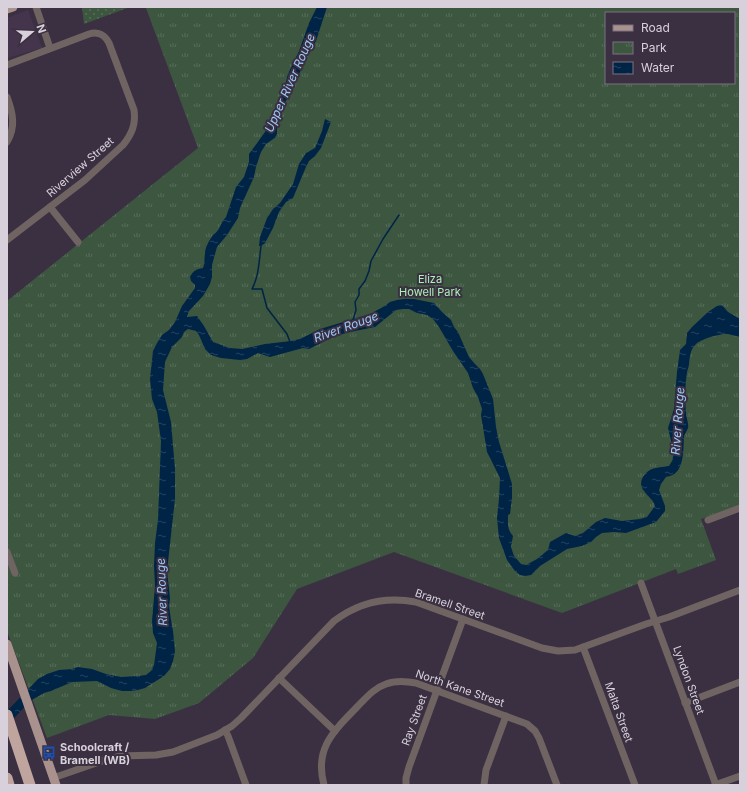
<svg xmlns="http://www.w3.org/2000/svg" width="747" height="792" font-family="Inter,sans-serif">
	<style>
		.built { fill: #44354c }
		.grass { fill: url(#grass-dots) }
		.park { fill: url(#park-tufts); fill-rule: evenodd }
		.water { fill: url(#water-ripples) }
		.lines { fill: none; stroke-linecap: round; stroke-linejoin: round }
		.stream { stroke: #002446; stroke-width: 1.5 }
		.minor { stroke: #706462; stroke-width: 7 }
		.major { stroke: #a9928d; stroke-width: 9 }
		.highway { stroke: #c0a49e; stroke-width: 11 }
		.labels { text-anchor: middle; stroke-width: 4; stroke-linejoin: round; paint-order: stroke }
		.street-label { font-size: 11px; fill: #d8d1dc; stroke: #3b3041 }
		.park-label { font-size: 11px; fill: #acf1b6; stroke: #3b3041 }
		.poi-label { font-size: 11px; font-weight: bold; fill: #d8d1dc; stroke: #3b3041; text-anchor: start }
		.water-label { font-size: 12px; font-style: italic; fill: #9cc8fa; stroke: #3b3041 }
	</style>
	<defs>
		<pattern id="grass-dots" width="8" height="8" patternUnits="userSpaceOnUse"><rect width="8" height="8" fill="#3c5640"/><path d="M2 2h.1M6 6h.1" fill="none" stroke="#576d5b" stroke-width="1.8" stroke-linecap="round"/></pattern>
		<pattern id="park-tufts" width="24" height="20" patternUnits="userSpaceOnUse"><rect width="24" height="20" fill="#3c5640"/><path d="M3 7l-1-3M5 7V3M7 7l1-3M15 17l-1-3M17 17v-4M19 17l1-3" fill="none" stroke="#576d5b"/></pattern>
		<pattern id="water-ripples" width="26" height="14" patternUnits="userSpaceOnUse"><rect width="26" height="14" fill="#002446"/><path d="M2 4q2-2 4 0t4 0M15 11q2-2 4 0t4 0" fill="none" stroke="#244360"/></pattern>
	</defs>
	<rect width="100%" height="100%" fill="#3b3041"/>
	<!-- built -->
	<polygon class="built" points="28,10 42,48 7,58 7,18"/>
	<!-- grass -->
	<polygon class="grass" points="82,7 130,7 84,24"/>
	<!-- park -->
	<path class="park" d="M147,7H740V505L701,519L716,560L678,574L676,569L562,613L394,552L297,589L253,658L199,703L155,719L109,715L47,738L7,631V301L198,148L146,8ZM606,13H734V83H606Z"/>
	<!-- water -->
	<g class="water">
		<path d="M317,7H327L316,41L304,61L302,68L284,105L277,128V133L276,137L266,144L261,152L256,167L254,177L240,208L238,218L227,235L217,247L212,265V277L210,284L203,296L189,311L187,317L197,316L204,326L213,342L230,348L242,349L265,344L291,341L300,339L320,329L370,314L383,307L390,302L397,300L404,299H414L434,303L442,312L451,320L454,327L458,332L465,348L469,357L475,364L480,369L483,374L493,399L496,427L499,442L512,484V498L510,514L508,515C508,523 507,530 513,536L511,547L514,556L521,564L526,565L537,559L548,550L550,542L566,533L575,536L583,533L596,522L605,518L622,521L640,519L647,517L655,506C653,499 648,497 644,491C638,484 642,475 650,470C656,467 663,467 669,466L672,461L674,453L668,428L674,409L677,372L680,350L686,344L687,333L692,327L708,312L717,306L722,305L728,312L740,319V337C736,336 732,335 728,334C721,333 701,339 696,344C690,350 690,356 689,364C689,367 687,370 687,373C685,384 685,401 686,413C686,417 689,424 688,428C687,431 685,433 684,436C683,451 685,475 666,477L661,484L659,490L665,506V511L656,522L626,533L614,532L602,533L596,537L591,542L582,546L567,549L540,566L531,575L525,576L520,575L515,571L507,560L499,538L497,518L499,499L500,478L487,452L481,415L482,409L478,397L473,388L468,373L453,351L439,327L433,319L427,315L417,313L409,309H403L396,310L375,327L350,332L335,336L309,349L303,348L270,357L258,353L247,359L240,360L221,358L211,355L205,349L199,335L196,331L188,329L184,332L182,337L172,347L165,362L163,390L171,422L175,469V499L167,571L170,598L169,606L171,620L173,631L175,651L173,661L170,669L164,676L145,688L138,690L131,691H122L111,688L97,681L72,682L51,691L44,693L30,701L7,726V711L38,679L47,674L59,670L72,669L78,667L92,669L106,674L121,677L138,676L146,675L151,671L154,665L157,643L153,633L152,621L155,586L154,566L155,543L158,520L161,441L157,412L152,399L150,379L153,351L157,343L162,335L169,330L175,322L182,306L195,288V285L191,281L190,277C193,271 196,269 203,268C205,263 204,260 205,254C205,247 209,241 213,235C220,231 220,223 226,217L236,187L244,177L249,162V154L265,132L270,123L274,111L284,89L288,74L299,51L309,23Z"/>
		<polygon points="325,119 331,122 321,148 315,156 309,161 306,167 293,198 286,202 279,212 273,228 265,243 261,246 259,246 260,237 267,218 273,209 280,203 293,184 299,164 306,153 315,148 322,131"/>
	</g>
	<g class="lines">
		<!-- stream -->
		<g class="stream">
			<path d="M261,246C259,261 259,276 252,289H262L267,308L287,334L290,342"/>
			<polyline points="353,320 356,310 355,302 359,295 359,289 365,281 369,271 371,261 383,239 399,215"/>
		</g>
		<!-- minor -->
		<g class="minor">
			<polyline points="36,7 50,48"/>
			<path d="M7,65L89,34C98,31 105,35 109,43L134,110C136,124 132,134 123,145L85,180L7,240"/>
			<path d="M7,97C13,113 16,127 7,142"/>
			<polyline points="50,207 78,242"/>
			<polyline points="708,520 740,508"/>
			<polyline points="7,552 15,573"/>
			<polyline points="641,583 716,785"/>
			<polyline points="583,647 635,785"/>
			<polyline points="279,678 335,731"/>
			<polyline points="685,703 740,682"/>
			<polyline points="225,730 228,736 246,785"/>
			<path d="M53,778L102,761L121,756L156,755L173,752L217,735L232,726L241,718L334,621C359,602 385,596 416,602L542,648L558,651L575,650L646,624L669,617L740,590"/>
			<path d="M324,785C314,748 334,731 357,707C366,698 374,688 386,684C396,680 406,681 416,683L527,724L535,731L539,738L557,785"/>
			<polyline points="406,785 406,778 409,767 463,619"/>
			<polyline points="484,785 486,770 506,716"/>
			<polyline points="715,785 740,776"/>
		</g>
		<!-- major -->
		<g class="major">
			<polyline points="7,9 13,7"/>
			<polyline points="7,644 56,785"/>
		</g>
		<!-- highway -->
		<g class="highway">
			<polyline points="7,715 30,785"/>
			<polyline points="7,778 9,785"/>
		</g>
	</g>
	<!-- icons -->
	<defs>
		<g id="bus-bare" transform="scale(1.08)"><path d="M-5-6H5V4H4V6H2V4H-2V6H-4V4H-5ZM-3.5-4V0h7V-4ZM-3.5 1.2v1.5H-2V1.2ZM2 1.2v1.5H3.5V1.2Z" fill="#1a4fb4" stroke="#3b3041" stroke-width="2.5" paint-order="stroke"/></g>
	</defs>
	<g fill-rule="evenodd">
		<use href="#bus-bare" x="49" y="753"/>
	</g>
	<g class="labels">
		<!-- street labels -->
		<g class="street-label">
			<text transform="translate(80 167) rotate(-41)" y="4">Riverview Street</text>
			<text transform="translate(450 604) rotate(19)" y="4">Bramell Street</text>
			<text transform="translate(689 680) rotate(70)" y="4">Lyndon Street</text>
			<text transform="translate(460 688) rotate(19)" y="4">North Kane Street</text>
			<text transform="translate(619 712) rotate(70)" y="4">Malta Street</text>
			<text transform="translate(414 720) rotate(-70)" y="4">Ray Street</text>
		</g>
		<!-- park labels -->
		<g class="park-label">
			<text x="430" y="283">Eliza<tspan x="430" dy="13">Howell Park</tspan></text>
		</g>
		<!-- poi labels -->
		<g class="poi-label">
			<text x="60" y="751">Schoolcraft /<tspan x="60" dy="13">Bramell (WB)</tspan></text>
		</g>
		<!-- water labels -->
		<g class="water-label">
			<text transform="translate(290 83) rotate(-66)" y="4">Upper River Rouge</text>
			<text transform="translate(346 327) rotate(-20)" y="4">River Rouge</text>
			<text transform="translate(678 421) rotate(-86)" y="4">River Rouge</text>
			<text transform="translate(162 592) rotate(-92)" y="4">River Rouge</text>
		</g>
	</g>
	<!-- border -->
	<rect width="747" height="792" fill="none" stroke="#d8d1dc" stroke-width="16"/>
	<!-- legend -->
	<rect x="605" y="12" width="130" height="72" fill="#3b3041" stroke="#7a707f"/>
	<rect x="613" y="25" width="20" height="6" fill="#a9928d" stroke="#7a707f"/>
	<text x="641" y="32" font-size="12" fill="#d8d1dc">Road</text>
	<rect x="613" y="42" width="20" height="12" fill="url(#park-tufts)" stroke="#7a707f"/>
	<text x="641" y="52" font-size="12" fill="#d8d1dc">Park</text>
	<rect x="613" y="62" width="20" height="12" fill="url(#water-ripples)" stroke="#7a707f"/>
	<text x="641" y="72" font-size="12" fill="#d8d1dc">Water</text>
	<!-- north arrow -->
	<g transform="translate(32 32) rotate(71)" stroke="#3b3041" stroke-width="3" paint-order="stroke">
	<path d="M0-3L7 15L0 10L-7 15Z" fill="#d8d1dc"/>
	<text y="-6" font-size="11" font-weight="bold" text-anchor="middle" fill="#d8d1dc">N</text>
	</g>
</svg>
